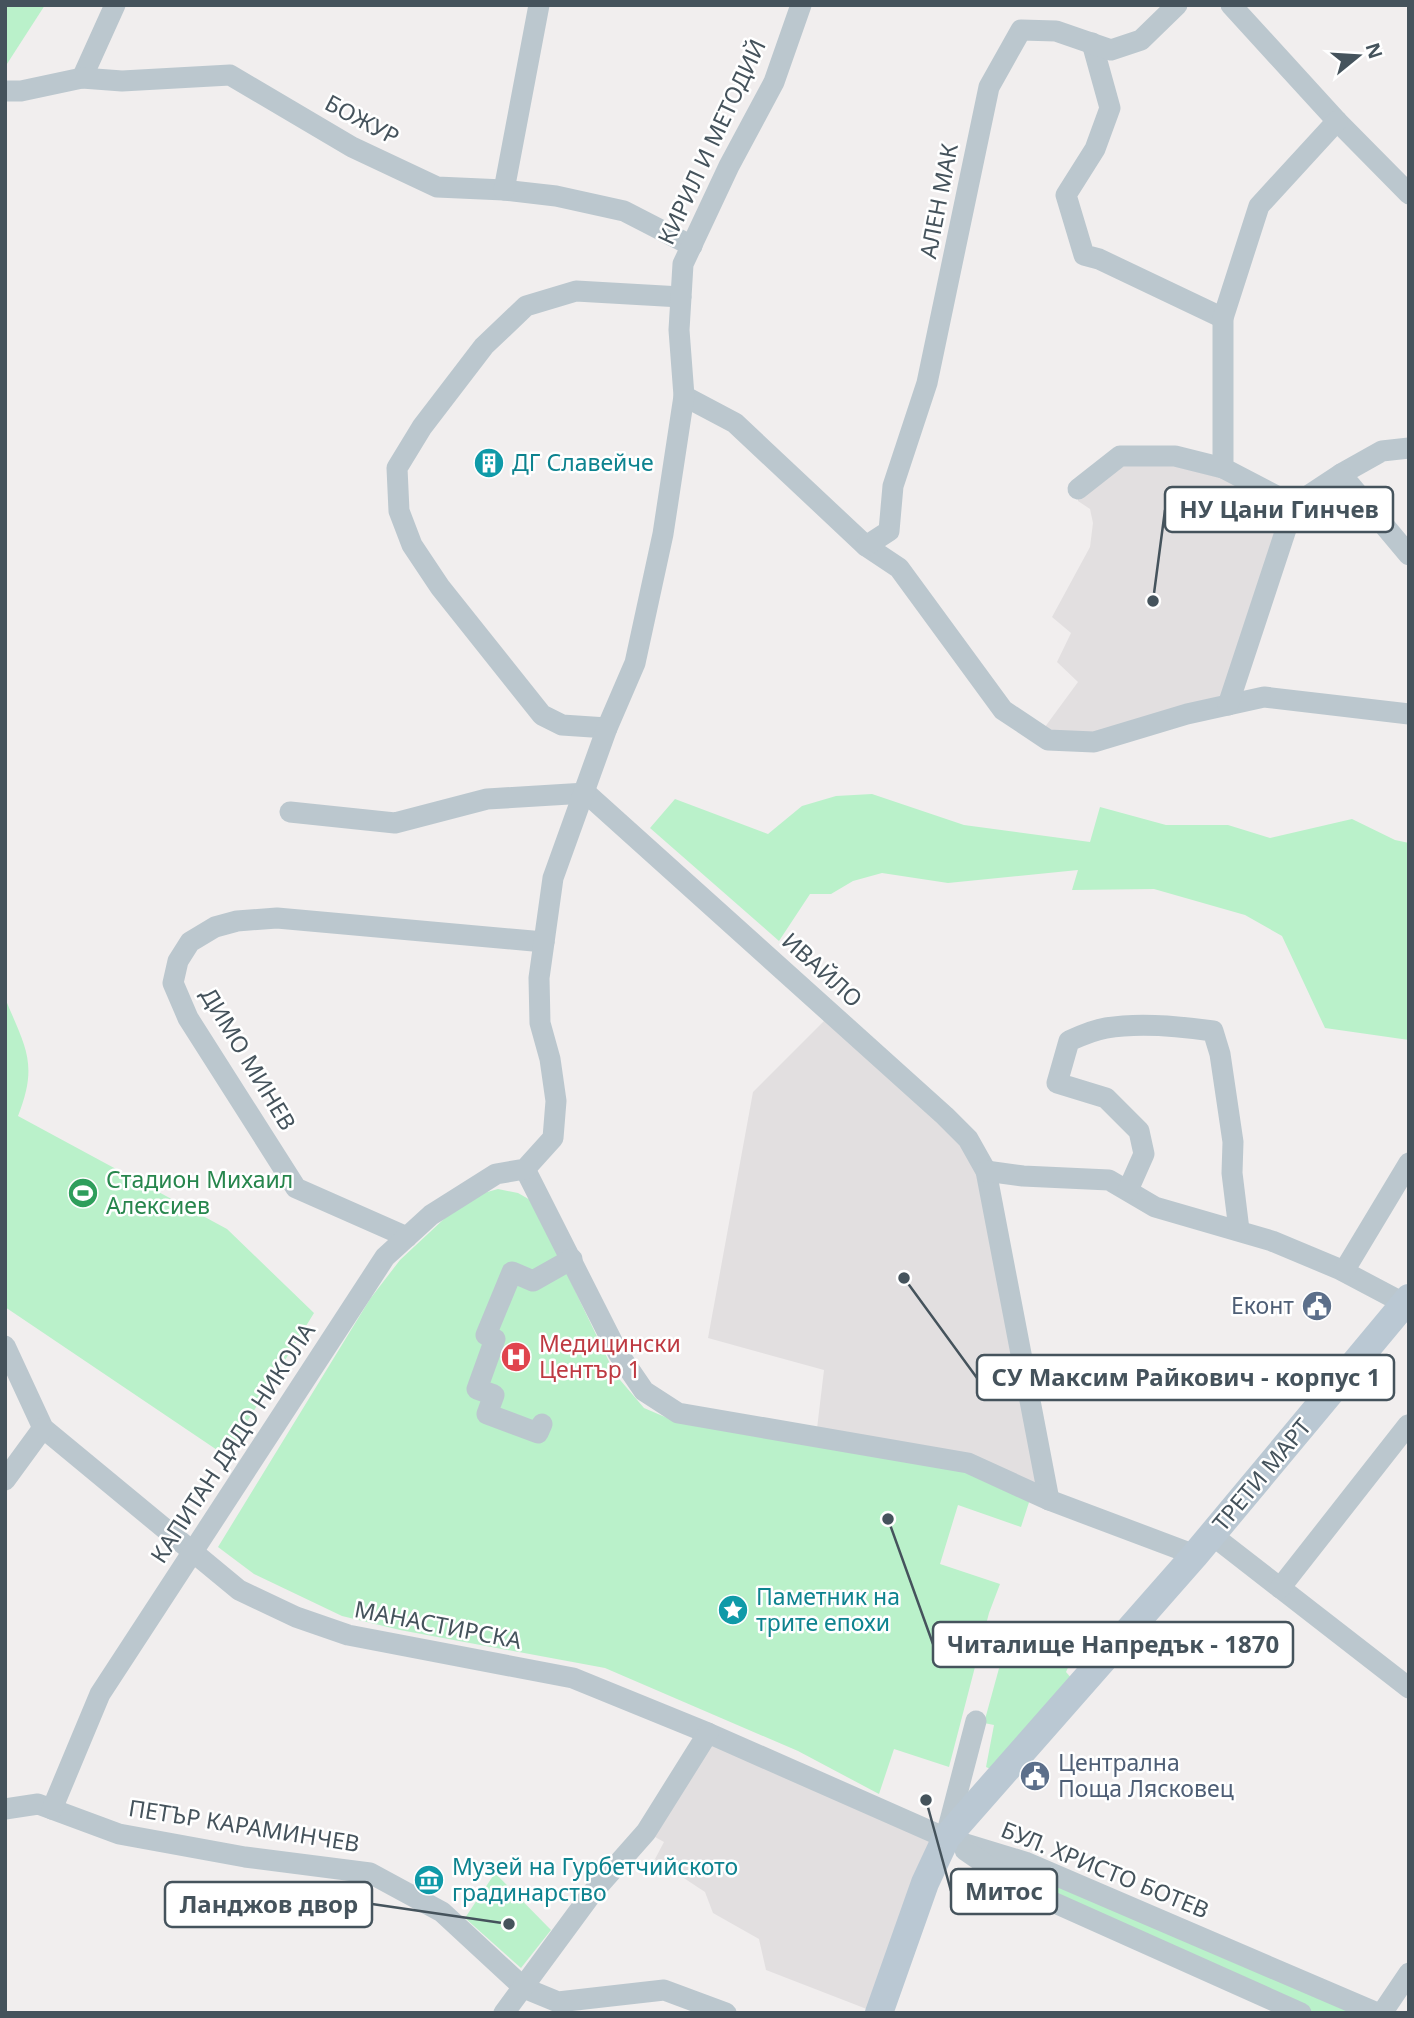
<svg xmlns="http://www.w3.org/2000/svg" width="1414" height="2018" font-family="'Noto Sans',sans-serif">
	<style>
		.education { fill: #e2dfe0 }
		.green { fill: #baf1ca }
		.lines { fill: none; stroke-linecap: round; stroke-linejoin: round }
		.street { stroke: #bbc7ce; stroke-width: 21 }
		.secondary { stroke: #bac8d3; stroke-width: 28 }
		.labels { text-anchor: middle; stroke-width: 5; stroke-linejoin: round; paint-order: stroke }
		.street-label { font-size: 23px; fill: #45535c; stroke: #fff }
		.culture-label { font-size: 23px; fill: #0d838f; stroke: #fff; text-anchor: start }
		.leisure-label { font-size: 23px; fill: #27864d; stroke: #fff; text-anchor: start }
		.service-label { font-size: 23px; fill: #4e5e75; stroke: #fff; text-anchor: end }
		.health-label { font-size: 23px; fill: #be3a42; stroke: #fff; text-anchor: start }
		.leader { fill: none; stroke: #45535c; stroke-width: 2.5 }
		.callout-dot { fill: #45535c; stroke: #fff; stroke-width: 2.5 }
		.callout { fill: #fff; stroke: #45535c; stroke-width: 2.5 }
		.callout-label { font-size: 24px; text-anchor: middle; font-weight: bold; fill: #45535c }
	</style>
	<rect width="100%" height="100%" fill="#f1eeee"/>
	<!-- education -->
	<g class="education">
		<polygon points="1120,456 1175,456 1294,505 1228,705 1094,742 1042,731 1078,682 1057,662 1071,633 1052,617 1090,547 1093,523 1090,509 1078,501 1078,489"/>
		<polygon points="832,1013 986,1171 1046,1499 816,1437 824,1370 708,1338 753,1092"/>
		<polygon points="708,1733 946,1838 877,2013 766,1970 759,1939 713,1913 705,1892 655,1859 664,1842 646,1832"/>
	</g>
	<!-- green -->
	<g class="green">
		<polygon points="5,5 45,5 5,67"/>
		<polygon points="872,794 964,825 1090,842 1100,807 1166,825 1228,825 1270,838 1352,819 1395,840 1409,843 1409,1040 1325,1028 1282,936 1245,915 1154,889 1072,890 1078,870 948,883 882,873 853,881 831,894 810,894 779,941 650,828 675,799 768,834 802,806 836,796"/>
		<path d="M5,998C25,1047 39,1063 18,1116L227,1229L314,1313L226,1456L5,1307Z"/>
		<polygon points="498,1189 518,1193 532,1201 615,1374 644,1408 672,1420 968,1463 1032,1493 1021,1527 958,1505 940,1564 1000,1584 989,1613 949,1767 894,1749 879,1794 798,1751 605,1668 400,1630 342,1616 254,1574 218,1547 370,1299 400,1260 445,1218 480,1194"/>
		<polygon points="1012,1621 1078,1646 1066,1672 1073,1680 997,1772 986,1767 994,1725 984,1723"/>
		<polygon points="946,1838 1377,2013 1301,2013 1017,1886"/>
		<polygon points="495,1873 551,1930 521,1968 465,1918"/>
	</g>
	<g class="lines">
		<!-- street -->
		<g class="street">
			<polyline points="1231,5 1337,121 1409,194"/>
			<polyline points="1092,43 1110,108 1095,149 1066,195 1084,255 1099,259 1223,318"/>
			<polyline points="82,78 115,5"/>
			<polyline points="5,91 21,91 82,78 122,81 230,75 352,147 437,187 504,190 556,196 624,211 692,246"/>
			<polyline points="504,190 539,5"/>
			<polyline points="684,396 735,423 866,546 899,568 1003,710 1048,740 1094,742 1187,714 1264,697 1409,714"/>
			<polyline points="1409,448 1382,451 1341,474 1409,555"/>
			<polyline points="1078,489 1120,456 1175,456 1223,468"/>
			<polyline points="1294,505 1341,474"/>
			<polyline points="866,546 889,531 893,486 927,383 989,87 1021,30 1056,31 1111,50 1141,40 1177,5"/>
			<polyline points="1228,705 1294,505 1223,468 1223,318 1259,206 1337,121"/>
			<polyline points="607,728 562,725 542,715 440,587 412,545 399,511 397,468 422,427 484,346 526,306 576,291 681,297"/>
			<polyline points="290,812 395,823 487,799 586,793 945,1116 968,1139 986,1171 1049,1500"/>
			<polyline points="525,1169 618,1353 644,1391 678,1413 968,1463 1049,1500 1195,1555"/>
			<polyline points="986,1171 1023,1176 1109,1180 1155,1207 1272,1241 1339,1269 1409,1306"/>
			<path d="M1128,1190L1144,1154L1139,1131L1106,1098L1057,1083L1069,1041C1080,1036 1093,1030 1106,1028C1140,1022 1179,1026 1213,1031L1220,1054L1233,1142L1232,1173L1239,1230"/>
			<polyline points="407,1237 296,1188 188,1018 173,983 178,961 190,942 215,927 237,921 277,918 544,942"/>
			<polyline points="1344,1271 1409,1163"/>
			<polyline points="5,1346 43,1428 239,1590 296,1617 348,1635 573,1678 708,1733 946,1838 1025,1862 1377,2013"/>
			<polyline points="542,1424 538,1433 487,1414 494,1395 477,1389 495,1339 486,1335 512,1272 533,1281 572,1259"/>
			<polyline points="5,1480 43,1428"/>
			<polyline points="1212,1535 1409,1688"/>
			<polyline points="1280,1588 1408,1425"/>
			<polyline points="5,1809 38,1804 119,1834 245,1857 370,1873 442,1912 524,1988 558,2002 664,1990 726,2013"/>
			<polyline points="52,1809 100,1694 385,1257 431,1215 496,1174 525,1169 553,1138 556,1101 550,1059 540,1023 539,978 553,878 607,728 635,663 663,534 684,396 679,330 683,264 729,166 774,82 801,5"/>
			<polyline points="946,1836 976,1721"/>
			<polyline points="965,1850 1017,1886 1301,2013"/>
			<polyline points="504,2013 593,1892 646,1832 708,1733"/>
			<polyline points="1382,2013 1409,1973"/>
		</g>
		<!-- secondary -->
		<polyline class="secondary" points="879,2013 925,1883 946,1838 1195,1555 1409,1298"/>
	</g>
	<!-- icons -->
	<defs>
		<g id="building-disc" transform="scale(1.575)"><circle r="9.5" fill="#0f9aa8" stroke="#fff"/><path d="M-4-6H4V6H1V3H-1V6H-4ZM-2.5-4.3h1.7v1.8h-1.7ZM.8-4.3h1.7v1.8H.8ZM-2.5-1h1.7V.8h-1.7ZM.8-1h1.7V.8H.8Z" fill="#fff"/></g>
		<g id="stadium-disc" transform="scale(1.575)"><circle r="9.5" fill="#2e9e5b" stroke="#fff"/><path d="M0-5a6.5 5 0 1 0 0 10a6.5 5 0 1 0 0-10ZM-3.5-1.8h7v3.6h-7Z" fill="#fff"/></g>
		<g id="civic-disc" transform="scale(1.575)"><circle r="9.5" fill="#5c6f8a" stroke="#fff"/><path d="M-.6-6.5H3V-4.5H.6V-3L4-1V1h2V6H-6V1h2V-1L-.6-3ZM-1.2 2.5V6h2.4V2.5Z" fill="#fff"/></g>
		<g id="hospital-disc" transform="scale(1.575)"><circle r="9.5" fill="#e0444e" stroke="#fff"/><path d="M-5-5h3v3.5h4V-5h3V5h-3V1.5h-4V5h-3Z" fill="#fff"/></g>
		<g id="sight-disc" transform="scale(1.575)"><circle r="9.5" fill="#0f9aa8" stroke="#fff"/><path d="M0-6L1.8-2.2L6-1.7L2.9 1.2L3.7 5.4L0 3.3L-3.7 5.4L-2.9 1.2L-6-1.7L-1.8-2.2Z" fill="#fff"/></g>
		<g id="museum-disc" transform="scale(1.575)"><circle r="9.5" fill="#0f9aa8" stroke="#fff"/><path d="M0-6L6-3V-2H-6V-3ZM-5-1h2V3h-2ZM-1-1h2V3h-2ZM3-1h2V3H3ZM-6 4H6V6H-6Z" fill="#fff"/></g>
	</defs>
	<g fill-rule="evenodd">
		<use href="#building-disc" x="489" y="463"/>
		<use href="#stadium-disc" x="83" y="1193"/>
		<use href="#civic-disc" x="1317" y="1306"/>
		<use href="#hospital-disc" x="516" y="1357"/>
		<use href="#sight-disc" x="733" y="1610"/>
		<use href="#civic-disc" x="1035" y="1776"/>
		<use href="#museum-disc" x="429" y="1880"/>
	</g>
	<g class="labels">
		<!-- street labels -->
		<g class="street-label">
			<text transform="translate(362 120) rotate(28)" y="8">БОЖУР</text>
			<text transform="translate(712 142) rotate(-65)" y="8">КИРИЛ И МЕТОДИЙ</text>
			<text transform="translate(939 201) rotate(-79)" y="8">АЛЕН МАК</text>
			<text transform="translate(822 970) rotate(42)" y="8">ИВАЙЛО</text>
			<text transform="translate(248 1059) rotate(59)" y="8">ДИМО МИНЕВ</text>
			<text transform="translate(233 1443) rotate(-57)" y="8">КАПИТАН ДЯДО НИКОЛА</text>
			<text transform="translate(1262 1475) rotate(-50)" y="8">ТРЕТИ МАРТ</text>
			<text transform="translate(438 1625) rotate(11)" y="8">МАНАСТИРСКА</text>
			<text transform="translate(244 1826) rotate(9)" y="8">ПЕТЪР КАРАМИНЧЕВ</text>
			<text transform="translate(1105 1870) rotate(22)" y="8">БУЛ. ХРИСТО БОТЕВ</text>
		</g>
		<!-- culture labels -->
		<g class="culture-label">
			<text x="512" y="471">ДГ Славейче</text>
			<text x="756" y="1605">Паметник на<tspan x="756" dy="26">трите епохи</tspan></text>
			<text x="452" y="1875">Музей на Гурбетчийското<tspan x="452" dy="26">градинарство</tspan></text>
		</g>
		<!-- leisure labels -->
		<g class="leisure-label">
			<text x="106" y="1188">Стадион Михаил<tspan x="106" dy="26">Алексиев</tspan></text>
		</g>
		<!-- service labels -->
		<g class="service-label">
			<text x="1294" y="1314">Еконт</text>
			<text x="1058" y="1771" text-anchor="start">Централна<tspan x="1058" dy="26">Поща Лясковец</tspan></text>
		</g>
		<!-- health labels -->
		<g class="health-label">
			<text x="539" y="1352">Медицински<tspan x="539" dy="26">Център 1</tspan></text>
		</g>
	</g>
	<!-- callouts -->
	<path class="leader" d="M1153 601L1165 510M904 1278L977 1378M888 1519L933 1644M926 1800L951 1891M509 1924L372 1904"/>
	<g class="callout-dot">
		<circle cx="1153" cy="601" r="7"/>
		<circle cx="904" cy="1278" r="7"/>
		<circle cx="888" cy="1519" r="7"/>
		<circle cx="926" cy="1800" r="7"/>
		<circle cx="509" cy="1924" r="7"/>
	</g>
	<g class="callout">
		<rect x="1165" y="487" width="228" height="45" rx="7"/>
		<rect x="977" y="1355" width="417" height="45" rx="7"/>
		<rect x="933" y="1622" width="360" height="45" rx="7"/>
		<rect x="951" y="1869" width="106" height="45" rx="7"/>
		<rect x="165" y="1882" width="207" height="45" rx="7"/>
	</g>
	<g class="callout-label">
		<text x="1279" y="518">НУ Цани Гинчев</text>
		<text x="1186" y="1386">СУ Максим Райкович - корпус 1</text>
		<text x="1113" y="1653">Читалище Напредък - 1870</text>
		<text x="1004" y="1900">Митос</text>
		<text x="269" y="1913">Ланджов двор</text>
	</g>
	<!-- border -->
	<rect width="1414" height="2018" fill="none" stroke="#45535c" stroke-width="14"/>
	<!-- north arrow -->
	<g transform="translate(1358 56) rotate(72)" stroke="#ffffff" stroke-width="5" paint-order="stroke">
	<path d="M0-5L12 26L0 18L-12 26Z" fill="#45535c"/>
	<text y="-10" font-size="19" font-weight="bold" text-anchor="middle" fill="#45535c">N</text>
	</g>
</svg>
